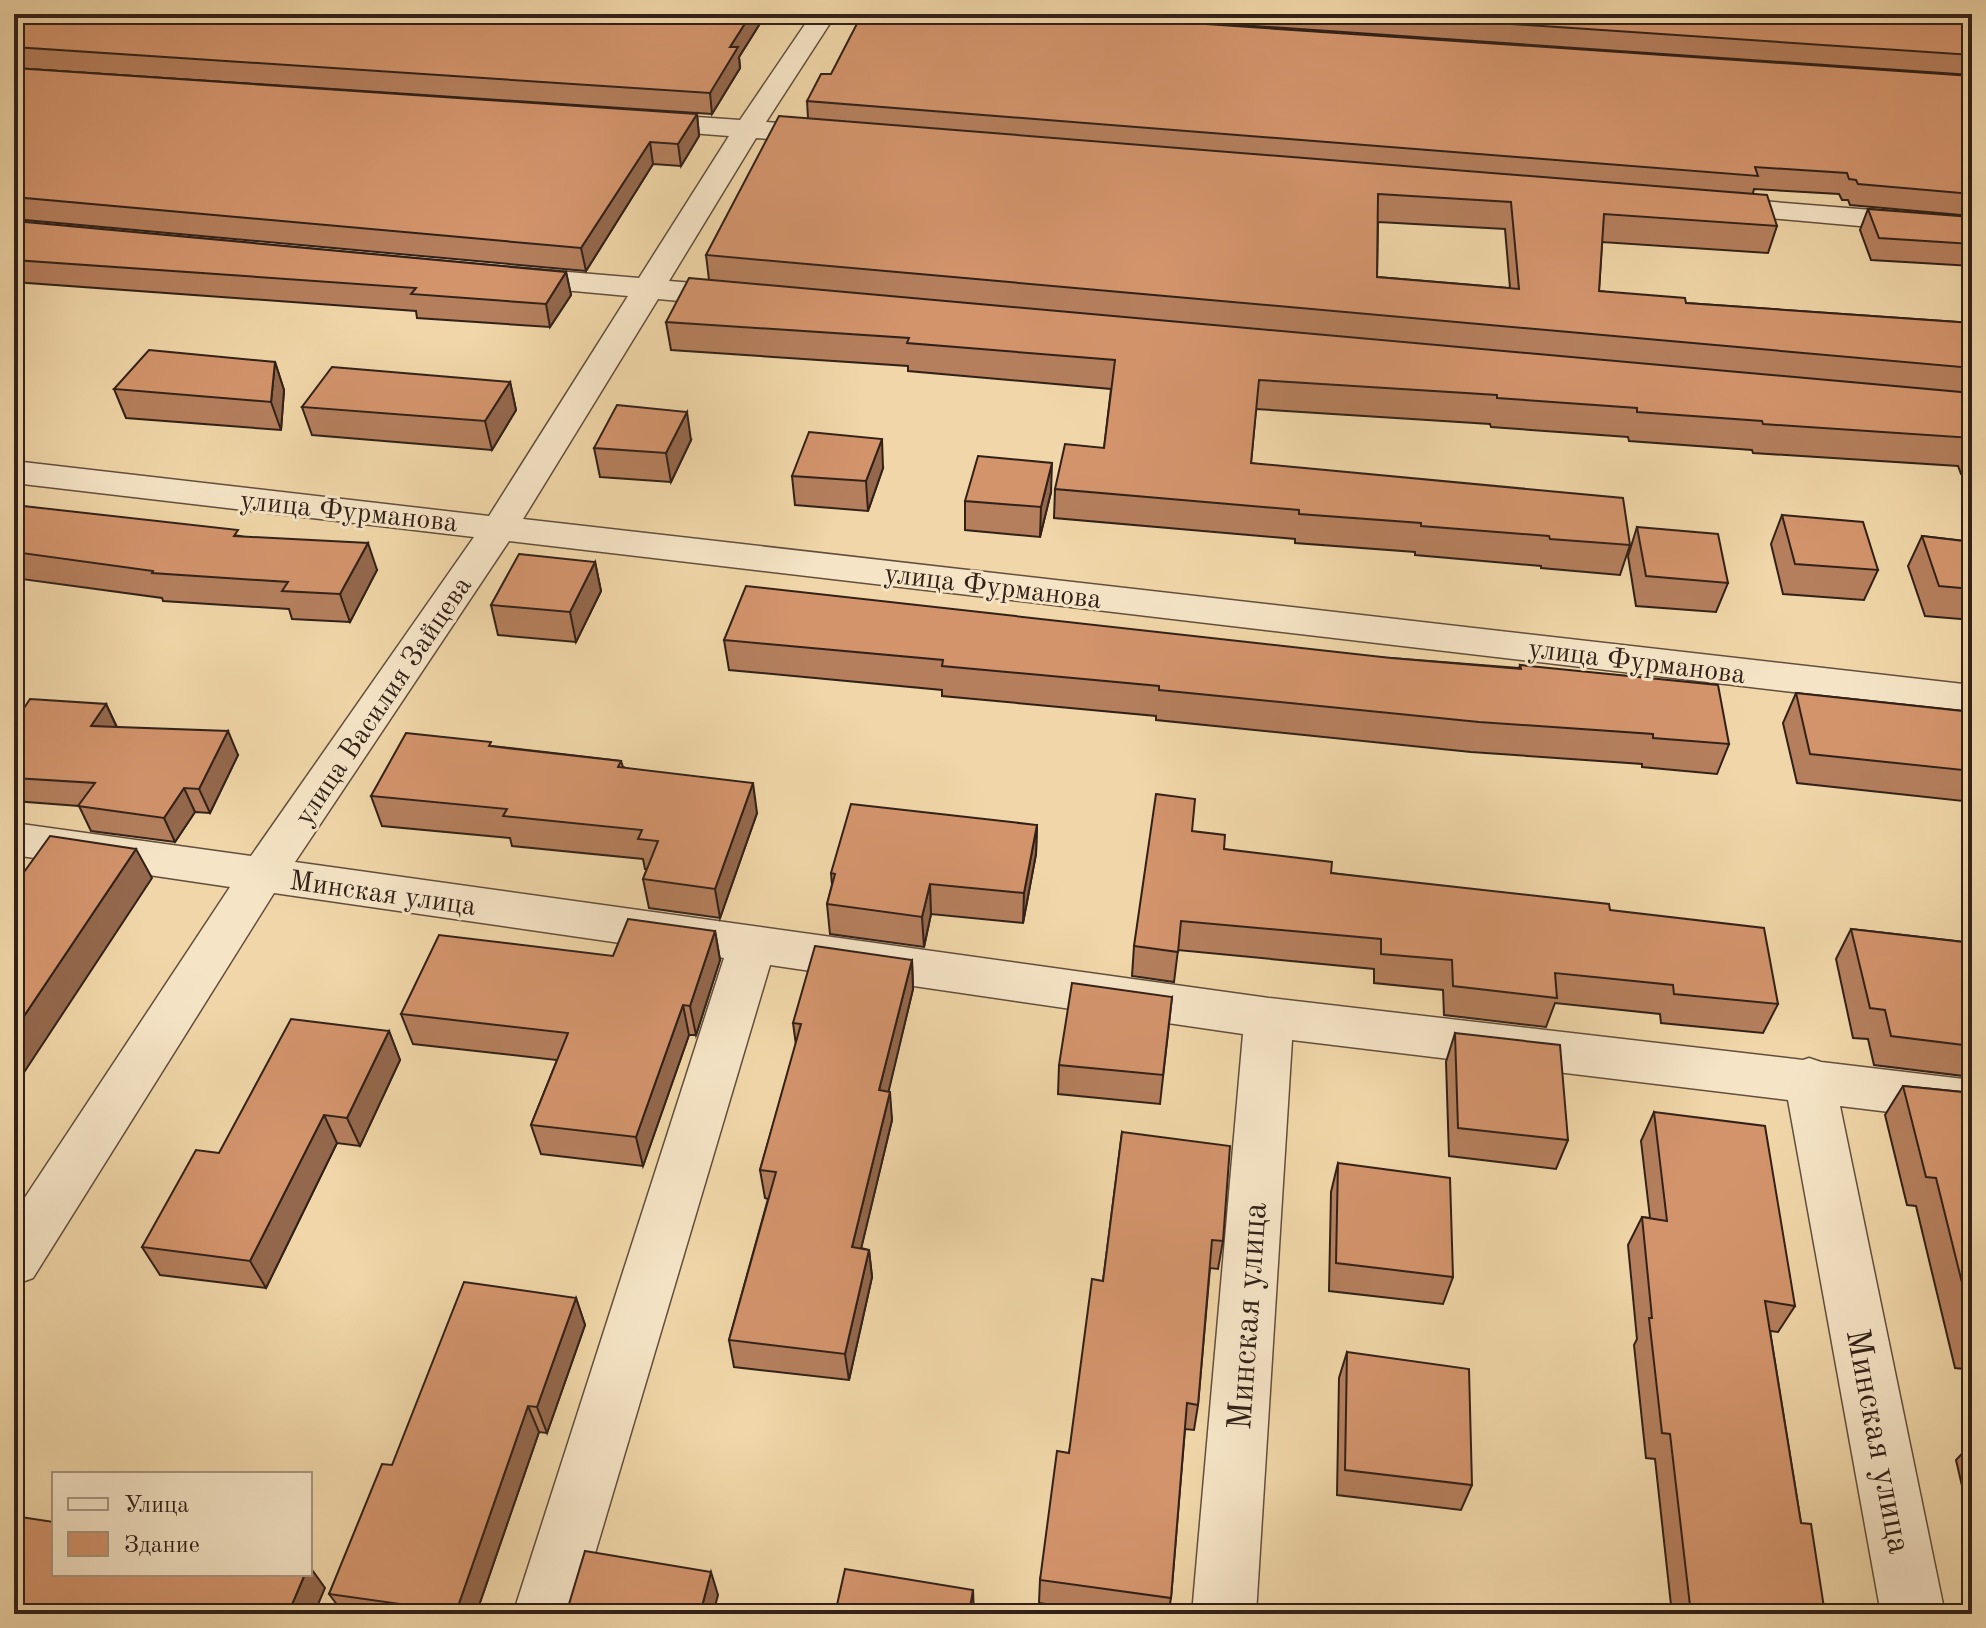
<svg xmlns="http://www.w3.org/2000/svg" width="1986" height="1628" font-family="'Old Standard TT',serif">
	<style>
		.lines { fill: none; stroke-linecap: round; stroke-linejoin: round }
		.minor-casing { stroke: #624e3d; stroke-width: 3 }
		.minor { fill: #f5e4c6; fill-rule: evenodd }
		.wall { fill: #b57f5d; stroke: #322119; stroke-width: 2; fill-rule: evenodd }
		.shaded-wall { fill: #94684c; stroke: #322119; stroke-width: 2 }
		.building { fill: #d3946c; stroke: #322119; stroke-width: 2; fill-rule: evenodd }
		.labels { text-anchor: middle; stroke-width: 6; stroke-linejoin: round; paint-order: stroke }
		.street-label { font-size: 28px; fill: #322119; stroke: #f5e4c6 }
		.near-street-label { font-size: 34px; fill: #322119; stroke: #f5e4c6 }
	</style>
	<rect width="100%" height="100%" fill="#f0d6a8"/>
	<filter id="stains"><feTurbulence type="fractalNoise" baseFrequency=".0025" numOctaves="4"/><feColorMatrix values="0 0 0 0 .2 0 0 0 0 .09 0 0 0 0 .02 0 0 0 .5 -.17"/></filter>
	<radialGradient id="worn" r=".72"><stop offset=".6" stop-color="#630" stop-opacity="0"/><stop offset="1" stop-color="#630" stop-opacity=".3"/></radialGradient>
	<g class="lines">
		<!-- minor casing -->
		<g class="minor-casing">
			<g id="minor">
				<polygon points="812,14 836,14 766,122 833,127 843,129 847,135 843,141 833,143 756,138 669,281 743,287 754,290 759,297 754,304 743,307 658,299 523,519 1972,685 1972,713 509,541 295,862 1269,998 1803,1060 1809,1058 1821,1062 1972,1080 1972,1122 1840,1106 1945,1614 1881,1614 1788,1100 1292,1040 1256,1614 1192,1614 1243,1034 770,965 577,1614 513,1614 724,958 274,893 33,1278 14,1285 14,1214 230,887 14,855 14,823 251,856 474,537 14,483 14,461 489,516 628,296 509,285 498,283 493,276 498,269 509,267 639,278 729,136 639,129 629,127 625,121 629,115 639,113 740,120"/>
				<polygon points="1711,197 1972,218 1972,236 1701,212 1696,206 1701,200"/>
			</g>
		</g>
		<!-- minor -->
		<use href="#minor" class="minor"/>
	</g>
	<!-- wall -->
	<g class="wall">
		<polygon points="14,14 766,14 739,57 740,68 712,114 14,68"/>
		<polygon points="1078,14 1972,14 1972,75"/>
		<polygon points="14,68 697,114 699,136 681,166 653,164 586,271 14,219"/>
		<path d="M831,74L1972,76V216L1850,205L1848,200H1842L1839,194L1754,189L1753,193L1777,226L1768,253L1602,242L1599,291L1686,303L1972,323V475L1961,474L1958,466L1753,453L1752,450L1629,441L1628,437L1491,427L1490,424L1256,409L1251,463L1630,545L1620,575L1541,568V566L1415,555V552L1295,543V539L1054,518L1055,489L1104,448L1111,389L908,371V366L671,350L666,322L709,280L706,255L808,118L807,101ZM1378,222L1505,229L1510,288L1377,277Z"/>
		<polygon points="1868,209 1972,217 1972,266 1871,260 1860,230"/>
		<polygon points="14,221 566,272 571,295 550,327 417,318 416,311 14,282"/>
		<polygon points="275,362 284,390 281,430 126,418 114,389"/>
		<polygon points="510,382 516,410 492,450 312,435 302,407"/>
		<polygon points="691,440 671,482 600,477 594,448"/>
		<polygon points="883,468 868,511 795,505 792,476"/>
		<polygon points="1051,492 1040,537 965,530 965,501"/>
		<polygon points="14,505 240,536 377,570 350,622 292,619 289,609 163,601 162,598 14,578"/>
		<polygon points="1782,515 1878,570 1864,600 1783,594 1771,544"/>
		<polygon points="1637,527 1728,583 1716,612 1636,606 1628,556"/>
		<polygon points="1922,536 1972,542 1972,620 1925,616 1908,566"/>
		<polygon points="595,562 601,591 576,642 498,635 491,605"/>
		<polygon points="724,640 1391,658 1519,668 1520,665 1729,744 1717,774 1642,767 1642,764 1471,752 1156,720 1156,716 942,696 942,690 729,670"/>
		<polygon points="1796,693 1972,712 1972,802 1797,783 1783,723"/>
		<polygon points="106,704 117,727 238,755 210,813 195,812 175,842 91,831 79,806 14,801 14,723"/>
		<polygon points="492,746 621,761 623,767 757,813 720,918 649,908 643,879 647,869 645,869 643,859 512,846 510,838 382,826 371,796"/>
		<polygon points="1037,825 1036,854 1023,923 931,914 924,947 830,934 827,904 832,885 831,873"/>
		<polygon points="1192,831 1224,849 1331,873 1610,910 1778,1004 1763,1033 1661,1023 1660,1014 1555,1003 1546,1027 1444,1015 1443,990 1374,983 1374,969 1178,950 1174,982 1132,976 1134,946"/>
		<polygon points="1851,929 1972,943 1972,1077 1874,1065 1868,1039 1853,1038 1836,959"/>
		<polygon points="715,931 720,960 696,1035 689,1035 643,1166 541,1154 531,1125 557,1060 413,1044 401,1014 613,956"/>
		<polygon points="912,960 913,989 888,1092 892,1120 861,1248 869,1250 872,1277 849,1380 734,1367 729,1340 768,1199 765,1198 760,1170 796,1045 793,1023"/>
		<polygon points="1172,997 1160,1104 1058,1094 1059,1065"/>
		<polygon points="389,1031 400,1060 360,1146 337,1143 266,1288 160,1275 142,1247 219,1153"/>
		<polygon points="1455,1033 1568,1140 1556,1169 1449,1156 1446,1062"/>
		<polygon points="1903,1086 1972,1093 1972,1370 1955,1368 1916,1206 1907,1205 1885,1115"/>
		<polygon points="1654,1112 1795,1306 1778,1332 1770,1331 1801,1523 1825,1614 1672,1614 1655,1459 1646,1458 1634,1345 1637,1339 1628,1245 1642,1217 1650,1218 1641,1141"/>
		<polygon points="1122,1132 1223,1241 1218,1269 1210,1268 1198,1405 1194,1430 1185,1429 1171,1598 1168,1614 1118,1614 1039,1603 1040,1580 1069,1453 1103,1281"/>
		<polygon points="1338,1163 1453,1277 1443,1304 1329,1291 1331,1192"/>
		<polygon points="576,1298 585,1325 547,1433 539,1432 476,1614 344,1614 329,1594 392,1465"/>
		<polygon points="1347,1352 1472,1485 1461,1510 1337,1495 1339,1378"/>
		<polygon points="1972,1443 1972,1529 1956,1460"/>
	</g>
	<!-- shaded-wall -->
	<g class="shaded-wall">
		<polygon points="751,14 766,14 739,57 740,68 712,114 710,93 730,47"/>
		<polygon points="697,114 699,136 681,166 678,144"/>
		<polygon points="650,142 653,164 586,271 581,248"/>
		<polygon points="566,272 571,295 550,327 546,304"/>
		<polygon points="275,362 284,390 281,430 271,402"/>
		<polygon points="510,382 516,410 492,450 485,421"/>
		<polygon points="687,412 691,440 671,482 666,453"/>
		<polygon points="882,439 883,468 868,511 866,481"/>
		<polygon points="1052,463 1051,492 1040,537 1041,507"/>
		<polygon points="368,543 377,570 350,622 340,594"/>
		<polygon points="595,562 601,591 576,642 570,612"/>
		<polygon points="106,704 117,728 91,726"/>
		<polygon points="228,731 238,755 210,813 199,789"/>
		<polygon points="753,783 757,813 720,918 715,889"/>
		<polygon points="184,788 195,812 175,842 164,818"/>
		<polygon points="1037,825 1036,854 1023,923 1024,893"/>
		<polygon points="136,849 152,878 19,1080 14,1072 14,1031"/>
		<polygon points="930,884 931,914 924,947 922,917"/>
		<polygon points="715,931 720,960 696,1035 690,1006"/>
		<polygon points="912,960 913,989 882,1119 879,1090"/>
		<polygon points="683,1005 689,1035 643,1166 636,1137"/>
		<polygon points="389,1031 400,1060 360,1146 347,1118"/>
		<polygon points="890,1092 892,1120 855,1274 852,1247"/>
		<polygon points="324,1115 337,1143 266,1288 250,1261"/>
		<polygon points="869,1250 872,1277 849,1380 845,1354"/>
		<polygon points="576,1298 585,1325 547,1433 537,1407"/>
		<polygon points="528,1406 539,1432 476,1614 457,1614 456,1612"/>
		<polygon points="310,1567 325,1588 314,1614 288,1614 305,1574 310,1574"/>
		<polygon points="711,1572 718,1595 713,1614 700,1614"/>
		<polygon points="973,1590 974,1614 969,1614"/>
	</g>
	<!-- building -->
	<g class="building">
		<polygon points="14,14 751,14 730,47 738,47 710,93 14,47"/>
		<polygon points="862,14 1058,14 1972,76 1972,194 1858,184 1856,180 1849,179 1847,173 1755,167 1758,176 807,101 821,74 831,74"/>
		<polygon points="1364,14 1972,14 1972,55"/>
		<polygon points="14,68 697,114 678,144 650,142 581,248 14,197"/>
		<path d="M779,116L1767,195L1777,226L1604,214L1599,291L1685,298L1686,303L1972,323V368L706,255ZM1378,194L1511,202L1519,289L1377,277Z"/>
		<polygon points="1868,209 1972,217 1972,244 1879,238"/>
		<polygon points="14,221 566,272 546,304 411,294 416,288 14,260"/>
		<polygon points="689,278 1972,393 1972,438 1763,424 1762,421 1637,412 1637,408 1497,398 1497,395 1259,380 1251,463 1623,498 1630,545 1550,539 1549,536 1421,526 1421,523 1299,514 1299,510 1055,489 1065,444 1104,448 1115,360 907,343 909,338 666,322"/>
		<polygon points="149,350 275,362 271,402 114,389"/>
		<polygon points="332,367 510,382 485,421 302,407"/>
		<polygon points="617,405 687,412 666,453 594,448"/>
		<polygon points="809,432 882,439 866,481 792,476"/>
		<polygon points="978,456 1052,463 1041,507 965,501"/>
		<polygon points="14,505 238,530 234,536 368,543 340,594 282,591 288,582 152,573 153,571 14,552"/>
		<polygon points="1782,515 1863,522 1878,570 1795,564"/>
		<polygon points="1637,527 1718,534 1728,583 1646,576"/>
		<polygon points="1922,536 1972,542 1972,589 1939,586"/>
		<polygon points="519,554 595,562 570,612 491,605"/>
		<polygon points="746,586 1391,658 1521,669 1520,665 1718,685 1729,744 1653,738 1653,734 1479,722 1159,690 1159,686 942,666 943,660 724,640"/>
		<polygon points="1796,693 1972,712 1972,771 1810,754"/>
		<polygon points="30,699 106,704 91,726 228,731 199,789 184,788 164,818 78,806 95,783 14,778 14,723"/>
		<polygon points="406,733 491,742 489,746 621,761 618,767 753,783 715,889 643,879 658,841 638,839 642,830 503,816 507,809 371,796"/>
		<polygon points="1156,794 1195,799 1192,831 1225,835 1224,849 1332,862 1331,873 1609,904 1610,910 1764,928 1778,1004 1674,994 1673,985 1555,973 1557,998 1453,986 1452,960 1381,954 1381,939 1181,921 1178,952 1134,946"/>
		<polygon points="851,804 1037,825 1024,893 930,884 922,917 827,904 835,874 831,873"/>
		<polygon points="50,836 136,849 14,1031 14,886"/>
		<polygon points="628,919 715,931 690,1006 683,1005 636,1137 531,1125 568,1033 401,1014 439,935 613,956"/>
		<polygon points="1851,929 1972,943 1972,1046 1891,1036 1885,1010 1870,1008"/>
		<polygon points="815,946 912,960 879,1090 890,1092 852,1247 869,1250 845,1354 729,1340 776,1172 760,1170 801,1024 793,1023"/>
		<polygon points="1072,983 1172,997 1163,1075 1059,1065"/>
		<polygon points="291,1019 389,1031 347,1118 324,1115 250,1261 142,1247 196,1150 219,1153"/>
		<polygon points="1455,1033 1560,1045 1568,1140 1458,1128"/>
		<polygon points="1903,1086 1972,1093 1972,1323 1936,1178 1926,1177"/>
		<polygon points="1654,1112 1765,1126 1795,1306 1765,1301 1801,1523 1811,1524 1825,1614 1691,1614 1670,1434 1662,1433 1649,1318 1652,1318 1642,1217 1667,1221"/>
		<polygon points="1122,1132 1230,1146 1223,1241 1212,1240 1198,1405 1187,1403 1171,1598 1040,1580 1057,1451 1069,1453 1092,1279 1103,1281"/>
		<polygon points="1338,1163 1450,1178 1453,1277 1336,1263"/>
		<polygon points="464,1282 576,1298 537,1407 528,1406 456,1612 329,1594 382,1464 392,1465"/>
		<polygon points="1347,1352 1469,1369 1472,1485 1345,1470"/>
		<polygon points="14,1516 54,1522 54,1574 305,1574 288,1614 14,1614"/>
		<polygon points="585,1551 711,1572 700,1614 566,1614"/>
		<polygon points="845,1569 973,1590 969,1614 835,1614"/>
	</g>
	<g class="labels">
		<!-- street labels -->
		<g class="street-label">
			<text transform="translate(349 510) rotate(6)" y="10">улица Фурманова</text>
			<text transform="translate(993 585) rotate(7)" y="10">улица Фурманова</text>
			<text transform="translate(1637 660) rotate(7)" y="10">улица Фурманова</text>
			<text transform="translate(382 700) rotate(-56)" y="10">улица Василия Зайцева</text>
			<text transform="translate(383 892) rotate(8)" y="10">Минская улица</text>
		</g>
		<!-- near-street labels -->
		<g class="near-street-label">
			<text transform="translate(1246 1316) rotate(-86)" y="12">Минская улица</text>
			<text transform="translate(1880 1441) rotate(79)" y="12">Минская улица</text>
		</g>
	</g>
	<!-- margin -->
	<rect width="1986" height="1628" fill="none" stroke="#f0d6a8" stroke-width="48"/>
	<rect x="16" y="16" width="1954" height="1596" fill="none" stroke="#322119" stroke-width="4"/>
	<rect x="24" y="24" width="1938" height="1580" fill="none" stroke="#322119" stroke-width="2"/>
	<!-- legend -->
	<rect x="52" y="1472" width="260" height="104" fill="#f5e4c6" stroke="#a79681" stroke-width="2"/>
	<rect x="68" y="1498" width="40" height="12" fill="#f5e4c6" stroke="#a79681" stroke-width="2"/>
	<text x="124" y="1512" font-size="24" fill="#322119">Улица</text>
	<rect x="68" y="1532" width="40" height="24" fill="#d3946c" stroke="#a79681" stroke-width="2"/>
	<text x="124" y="1552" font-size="24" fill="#322119">Здание</text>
	<rect width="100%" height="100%" filter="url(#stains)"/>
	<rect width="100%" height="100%" fill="url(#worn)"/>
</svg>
